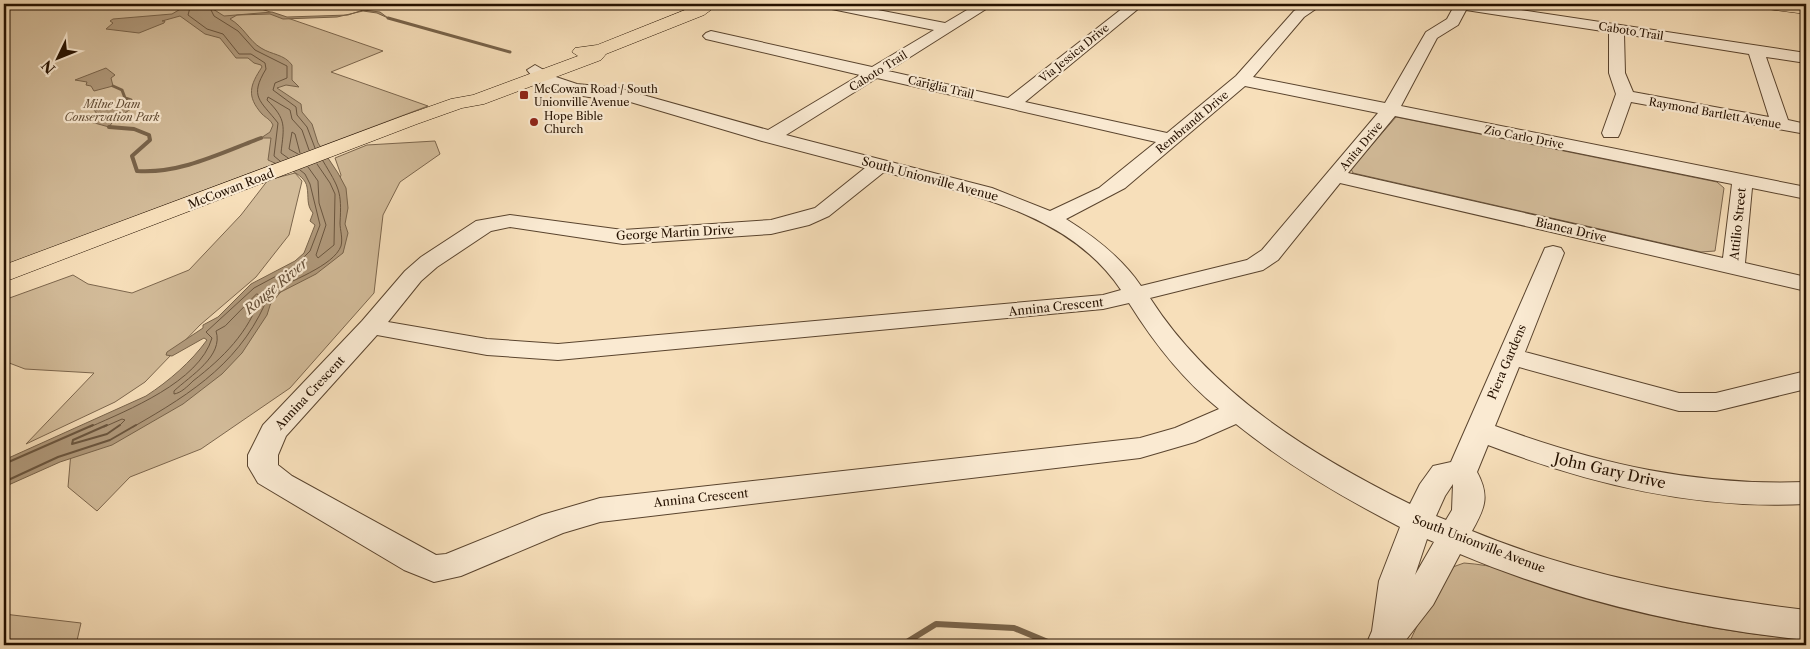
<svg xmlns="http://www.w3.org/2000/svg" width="1810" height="649" font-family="'Libre Caslon Text',serif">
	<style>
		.green { fill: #d3bc9a; stroke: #7c664d }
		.water { fill: #b0997b; stroke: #78634a }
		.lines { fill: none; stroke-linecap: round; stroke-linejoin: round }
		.shore-far1 { stroke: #6a553e; stroke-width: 1 }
		.shore { stroke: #6a553e; stroke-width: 2 }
		.stream-far2 { stroke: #78634a; stroke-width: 3 }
		.stream-far1 { stroke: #78634a; stroke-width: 4 }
		.stream { stroke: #78634a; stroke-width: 6 }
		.minor-casing { stroke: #5a442e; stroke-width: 2 }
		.major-casing { stroke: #251100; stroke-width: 1 }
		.highway-casing { stroke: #251100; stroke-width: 1 }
		.minor { fill: #faead2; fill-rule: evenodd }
		.major { fill: #f7dfba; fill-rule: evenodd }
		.highway { fill: #f7dfba; fill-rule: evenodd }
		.poi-dot { fill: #8f2418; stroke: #faead2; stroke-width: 2 }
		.labels { text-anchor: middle; stroke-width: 4.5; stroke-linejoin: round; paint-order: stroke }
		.far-street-label { font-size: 11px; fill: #251100; stroke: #faead2 }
		.far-poi-label { font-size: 11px; fill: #251100; stroke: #faead2; text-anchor: start }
		.far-park-label { font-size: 11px; font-style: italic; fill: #624d36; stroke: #faead2 }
		.street-label { font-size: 12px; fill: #251100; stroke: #faead2 }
		.water-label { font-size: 14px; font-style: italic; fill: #644e37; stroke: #faead2 }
		.near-street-label { font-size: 15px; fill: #251100; stroke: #faead2 }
	</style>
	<rect width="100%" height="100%" fill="#f7dfba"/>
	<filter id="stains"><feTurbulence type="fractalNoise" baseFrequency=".004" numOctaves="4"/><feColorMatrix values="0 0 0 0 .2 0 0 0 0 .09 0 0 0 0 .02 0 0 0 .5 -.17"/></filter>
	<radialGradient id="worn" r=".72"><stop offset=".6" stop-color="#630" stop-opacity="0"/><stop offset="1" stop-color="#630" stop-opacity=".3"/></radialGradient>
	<!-- green -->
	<g class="green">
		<polygon points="4,4 247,4 383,51 331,72 428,106 4,266"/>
		<polygon points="1396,117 1717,182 1724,188 1715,251 1701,252 1353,173 1351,169"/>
		<polygon points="435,141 440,154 400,182 383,215 374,293 290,388 201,449 130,477 97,511 68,487 71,452 145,421 265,311 288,283 330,206 341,175 335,158 367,145"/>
		<polygon points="295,173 302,181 289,235 256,277 200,325 145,382 115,402 26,444 94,373 25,369 4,361 4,300 73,275 88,284 132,293 189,270 241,215 268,180"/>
		<path d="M1464,563C1522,567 1577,595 1633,610C1690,626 1748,634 1806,640V645H1408L1442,574L1450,568Z"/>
		<polygon points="4,614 81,623 76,645 4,645"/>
	</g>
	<!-- water -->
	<g class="water">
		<path d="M189,4H213V9L224,16L272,12L287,17L348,15L363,10L380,12L388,18L377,13L363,11L337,17L283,19L270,14L237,15L230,19C244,27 249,41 261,48C272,55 284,54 292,65V80L299,87L286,85L277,88L301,104L302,112L312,124L318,143L338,173L346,188L348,208L345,224L348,233L343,253L316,274L273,296L267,315L242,353L222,374L183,404L112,445L60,462L4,487V460L146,396C169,381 191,362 207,340L204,338L172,356L166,355L167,352L203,328V325L218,317L251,284L295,261L304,253L315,225L310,221L313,213C306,205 309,197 307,187C305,173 280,166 268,160L271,138H261L270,132L273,125C270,119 266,118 262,114C246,96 250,85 262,67L261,65L254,63L248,58H236L220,38L205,34L180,16L162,21H165L164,23L139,33L106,29L113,23L110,21L113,19L172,14Z"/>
		<polygon points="106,68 115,75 111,78 113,86 94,91 91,86 86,85 87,82 75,80"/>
		<polygon points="126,104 133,104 132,108 125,113 125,116 114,120 109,127 91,122 99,119 96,118 98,115 94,110"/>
	</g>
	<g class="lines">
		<!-- shore-far1 -->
		<g class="shore-far1">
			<path d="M191,4L188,15L207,29L223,34L239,54H251L265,63L266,69C249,97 260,100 278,123L274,156L280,161"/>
			<polyline points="208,4 214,16 238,31 255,50 287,66 287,78 275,83 273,90 296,107 297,115 307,127 315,148"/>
			<polyline points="298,154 289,149 292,132 295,134 300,153"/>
			<path d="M288,158L281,153C284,126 287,120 267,100L268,97L290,110L292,119L302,130L309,150"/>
			<polyline points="308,167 318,181 319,203 326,225 316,255 318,258 334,245 335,194 330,183 317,164"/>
			<path d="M257,294L261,296C248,333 224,357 193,381C188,386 181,393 174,394V391C190,376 224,356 216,331L225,326Z"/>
			<path d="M90,427C128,410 199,382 212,338L206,332L254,288L295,266L310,251L320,225L310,184L305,174L300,170"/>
			<polyline points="104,427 122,419 125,420 118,427"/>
			<path d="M133,427C194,392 244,360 270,292C288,282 334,266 341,246C343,238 340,230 340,223C342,191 339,188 323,161"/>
		</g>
		<!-- shore -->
		<g class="shore">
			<polyline points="107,425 73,440 72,444 107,434 120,425"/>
			<polyline points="4,464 93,425"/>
			<polyline points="4,482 58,457 110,440 136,425"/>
		</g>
		<!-- stream-far2 -->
		<g class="stream-far2">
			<polyline points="388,18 510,52"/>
			<polyline points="113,86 122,90 125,98 131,100 126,104"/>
		</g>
		<!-- stream-far1 -->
		<path class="stream-far1" d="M109,127L134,129L149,135L150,140L132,156L137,171C180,174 221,153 261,138"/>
		<!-- stream -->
		<polyline class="stream" points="902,645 936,624 1014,628 1055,645"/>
		<!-- minor casing -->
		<g class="minor-casing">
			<path id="minor" d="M820,4H847L945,23L977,4H994L888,71L1008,98L1128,4H1144L1025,102L1167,133L1236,76L1294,11L1306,4H1323L1304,17L1253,77L1385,103L1426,32L1447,19L1453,8L1448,4H1481L1806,53V63L1766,57L1788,120L1806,124V134L1631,102L1620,133L1618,137H1604L1602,133L1616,94L1609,73V32L1466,10L1458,25L1437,38L1401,106L1806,187V199L1752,188L1745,263L1806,277V291L1340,183L1278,260L1263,270L1150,298C1212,394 1310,454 1410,504L1420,484L1433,466L1451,462L1545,248L1553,246L1561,248L1564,253L1525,352L1679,393H1716L1806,371V389L1716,411H1679L1519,367L1495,426C1599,464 1695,486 1806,482V504C1696,510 1590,484 1488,445L1477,472C1490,496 1485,508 1472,531C1579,575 1692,596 1806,610V640C1689,628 1569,600 1460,554L1433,605L1402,645H1366L1372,631L1379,581L1400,527C1342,497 1287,465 1236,424L1195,442L1140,458L600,522L563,533L461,576L434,582L404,570L258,483L248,466V455L263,425L362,321L405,271L421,257L476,221L510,215L623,230L771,220L815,208L865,168L762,141L617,98C593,100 542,92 527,70L535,65L556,77L577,84L618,88L768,130L860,75L706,39L703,36L706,33L711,31L872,67L934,30L827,8ZM1624,34L1749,54L1769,117L1633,92L1625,73ZM877,78L1156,142L1099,188L1050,211L992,188L786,135ZM1245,86L1378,113L1262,250L1247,260L1141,286C1122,258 1095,237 1066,219L1125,188ZM1395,116L1732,184L1723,258L1348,173ZM884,172C968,194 1069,212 1121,290L1103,295L558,344L487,339L388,322L421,281L437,267L491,231L510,227L623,244L771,234L809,225L829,216ZM1129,303C1154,343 1182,379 1219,409L1175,428L1140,438L600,498L542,515L446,554L436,555L292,476L278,465V455L286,436L377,335L487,355L558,360L1103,309ZM1453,484L1452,510L1446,520L1436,516L1445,496ZM1427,539L1434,542L1415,575Z"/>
		</g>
		<!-- major casing -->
		<g class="major-casing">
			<polygon id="major" points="700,4 719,4 704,15 606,54 601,60 484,104 462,108 417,124 4,282 4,265 403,116 451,99 473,95 578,56 572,52 575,48 597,45"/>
		</g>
		<!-- highway casing -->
		<g class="highway-casing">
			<polygon id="highway" points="1759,4 1806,4 1806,14 1767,9"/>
		</g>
		<!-- minor -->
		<use href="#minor" class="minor"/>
		<!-- major -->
		<use href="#major" class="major"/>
		<!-- highway -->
		<use href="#highway" class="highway"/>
	</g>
	<!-- markers -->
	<g class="poi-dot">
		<rect x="519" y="90" width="10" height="10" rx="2.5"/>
		<circle cx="534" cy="122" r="5"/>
	</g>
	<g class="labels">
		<!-- far-street labels -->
		<g class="far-street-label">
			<text transform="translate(1631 31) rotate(9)" y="4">Caboto Trail</text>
			<text transform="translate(1074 53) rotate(-39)" y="4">Via Jessica Drive</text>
			<text transform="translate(878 71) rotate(-32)" y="4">Caboto Trail</text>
			<text transform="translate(941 87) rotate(13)" y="4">Cariglia Trail</text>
			<text transform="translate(1715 113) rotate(10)" y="4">Raymond Bartlett Avenue</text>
			<text transform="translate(1192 122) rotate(-40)" y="4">Rembrandt Drive</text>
			<text transform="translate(1524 137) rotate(11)" y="4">Zio Carlo Drive</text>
			<text transform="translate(1361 146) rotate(-50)" y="4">Anita Drive</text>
		</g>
		<!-- far-poi labels -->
		<g class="far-poi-label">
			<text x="534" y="93">McCowan Road / South<tspan x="534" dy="13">Unionville Avenue</tspan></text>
			<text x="544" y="120">Hope Bible<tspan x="544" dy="13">Church</tspan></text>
		</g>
		<!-- far-park labels -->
		<g class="far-park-label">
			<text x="112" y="108">Milne Dam<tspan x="112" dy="13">Conservation Park</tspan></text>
		</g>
		<!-- street labels -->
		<g class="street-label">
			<text transform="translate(930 179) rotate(15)" y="4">South Unionville Avenue</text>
			<text transform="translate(231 189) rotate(-21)" y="4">McCowan Road</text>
			<text transform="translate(1738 224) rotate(-84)" y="4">Attilio Street</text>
			<text transform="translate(1571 230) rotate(13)" y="4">Bianca Drive</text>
			<text transform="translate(675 233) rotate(-3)" y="4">George Martin Drive</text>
			<text transform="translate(1056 307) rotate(-6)" y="4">Annina Crescent</text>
			<text transform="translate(1507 362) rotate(-67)" y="4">Piera Gardens</text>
			<text transform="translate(310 393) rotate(-47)" y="4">Annina Crescent</text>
			<text transform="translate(701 498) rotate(-6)" y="4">Annina Crescent</text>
			<text transform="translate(1479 544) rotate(21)" y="4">South Unionville Avenue</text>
		</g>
		<!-- water labels -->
		<g class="water-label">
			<text transform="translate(276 286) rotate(-40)" y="5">Rouge River</text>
		</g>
		<!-- near-street labels -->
		<g class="near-street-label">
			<text transform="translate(1610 471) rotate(13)" y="5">John Gary Drive</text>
		</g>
	</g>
	<!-- margin -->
	<rect width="1810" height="649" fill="none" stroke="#f7dfba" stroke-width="20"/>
	<rect x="5" y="5" width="1800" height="639" fill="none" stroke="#251100" stroke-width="2.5"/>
	<rect x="10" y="10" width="1790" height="629" fill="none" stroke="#251100"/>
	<!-- north arrow -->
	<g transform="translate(58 58) rotate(227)" stroke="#faead2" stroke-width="4" paint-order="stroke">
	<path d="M0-4L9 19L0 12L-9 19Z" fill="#251100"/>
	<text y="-8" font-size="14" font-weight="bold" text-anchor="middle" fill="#251100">N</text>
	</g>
	<rect width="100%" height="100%" filter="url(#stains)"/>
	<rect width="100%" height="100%" fill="url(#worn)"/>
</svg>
